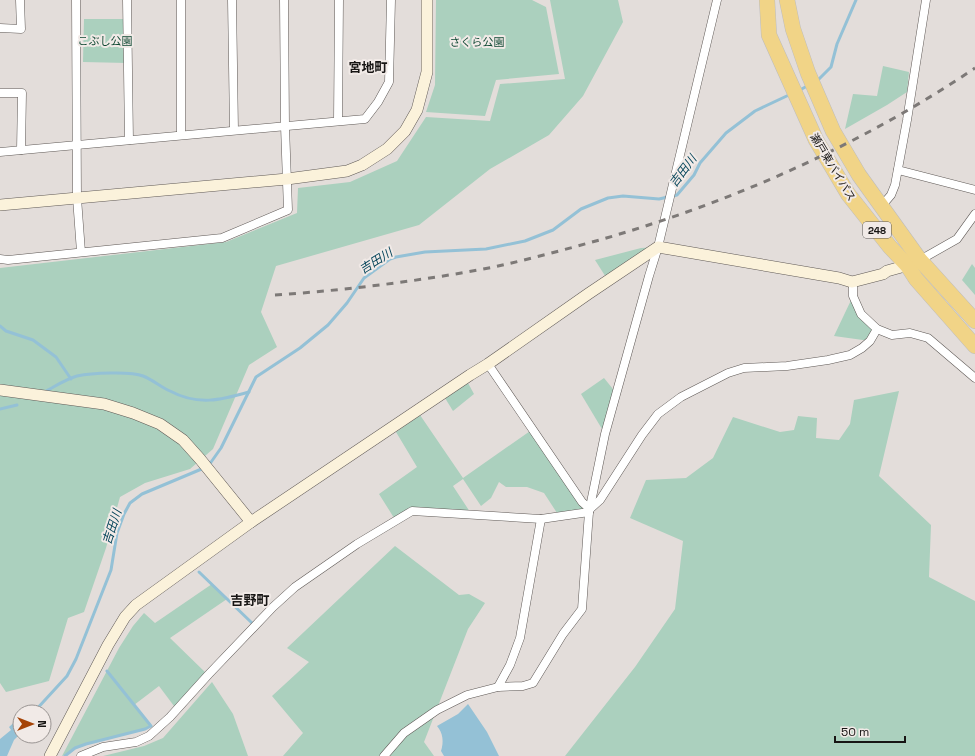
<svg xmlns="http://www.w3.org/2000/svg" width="975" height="756" font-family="'Space Grotesk','Noto Sans JP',sans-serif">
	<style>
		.green { fill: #abd0be }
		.water { fill: #94c1d6 }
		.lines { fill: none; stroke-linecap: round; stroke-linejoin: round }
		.stream { stroke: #94c1d6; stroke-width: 3 }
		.street-casing { stroke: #5f5956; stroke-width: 9 }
		.secondary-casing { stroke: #5f5956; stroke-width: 12 }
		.highway-casing { stroke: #bebdbd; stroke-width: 16 }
		.street { stroke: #fff; stroke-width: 8 }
		.secondary { stroke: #fbf2db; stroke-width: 11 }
		.highway { stroke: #f1d487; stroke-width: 15 }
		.rail { stroke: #7d7977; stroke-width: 3; stroke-dasharray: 7 7; stroke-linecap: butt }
		.labels { text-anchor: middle; stroke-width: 4; stroke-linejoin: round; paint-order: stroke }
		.shield { fill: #f1eae7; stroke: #585553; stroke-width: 1 }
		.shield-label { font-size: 10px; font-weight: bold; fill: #171514 }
		.park-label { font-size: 11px; fill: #104934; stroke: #f1eae7 }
		.street-label { font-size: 11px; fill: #171514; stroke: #f1eae7 }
		.water-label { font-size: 12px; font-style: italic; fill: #024359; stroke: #f1eae7 }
		.quarter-label { font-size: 13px; font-weight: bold; fill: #171514; stroke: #f1eae7 }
	</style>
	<rect width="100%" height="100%" fill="#e3ddda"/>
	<!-- green -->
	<g class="green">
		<polygon points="436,0 532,0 546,7 559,74 496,80 485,116 426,112 435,85"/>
		<polygon points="550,0 618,0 623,22 583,96 549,135 490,169 419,225 276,266 261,312 277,347 249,365 213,449 190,469 145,483 120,497 106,548 84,612 68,618 49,681 6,692 0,683 0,268 226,242 297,213 298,188 350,182 397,161 426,117 490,121 500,84 565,79"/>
		<polygon points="84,19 127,19 127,63 83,62"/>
		<polygon points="883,66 909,72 907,92 887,105 845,129 853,94 877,96"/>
		<polygon points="658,247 609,282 595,260 641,248"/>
		<polygon points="972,264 975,268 975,295 962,280"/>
		<polygon points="853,296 857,306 877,329 870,341 834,336"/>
		<polygon points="604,378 617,394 605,434 581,394"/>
		<polygon points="468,383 474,394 453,411 445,398"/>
		<polygon points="899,391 879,476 931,525 929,577 975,601 975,756 565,756 635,667 675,609 683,541 630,518 646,480 686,478 713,458 733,417 780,432 794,430 798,416 817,418 816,438 839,440 850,424 854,400"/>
		<polygon points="420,415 463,478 533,429 590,509 559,516 544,493 527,487 506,487 499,482 491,498 481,506 463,479 453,486 472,515 413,511 396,521 379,494 417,467 396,432"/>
		<polygon points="395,546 459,595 469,594 485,603 468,629 424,742 434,756 283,756 303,733 272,696 309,662 287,648"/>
		<path d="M212,584L227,599L170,638L208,675L177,710L159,686L134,705L151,726L145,729C125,734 104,738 84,745C77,747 68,755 62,756L119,648L133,626L144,613L155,623Z"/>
		<polygon points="212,682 233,714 248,756 103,756 144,746 163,738"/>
	</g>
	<!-- water -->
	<g class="water">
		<path d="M468,704L487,732L499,756H444L441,751C444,742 443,733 437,726L458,714Z"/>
		<polygon points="20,717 20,736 24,736 23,738 18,736 14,740 7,756 0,756 0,739 11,730 9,727"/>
	</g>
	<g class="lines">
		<!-- stream -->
		<g class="stream">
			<polyline points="816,82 831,67 837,44 856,0"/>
			<polyline points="798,91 809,85"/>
			<polyline points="0,326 6,331 33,340 56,357 71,379"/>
			<path d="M44,392C54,387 66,379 77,376C91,373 131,371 143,376C153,380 161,387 170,391C198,406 221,400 249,392"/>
			<polyline points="0,409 17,405"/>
			<polyline points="209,465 221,448 256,377 300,348 328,325 347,303 364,278 390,259 396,257 425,252 486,249 525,241 553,230 581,209 608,198 623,196 659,199 677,195 694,175 700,163 726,133 755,111 791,94"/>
			<polyline points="199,572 252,623"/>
			<polyline points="34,712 67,676 76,659 111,570 117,533 124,514 130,503 142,494 204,468"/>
			<polyline points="65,756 75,748 86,744 145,729 151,726 107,671"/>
		</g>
		<!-- street casing -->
		<g class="street-casing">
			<g id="street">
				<polyline points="76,0 77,198 81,252"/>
				<polyline points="127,0 129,140"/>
				<polyline points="232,0 234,130"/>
				<polyline points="0,28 21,29 20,0"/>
				<polyline points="0,93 22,93 21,150"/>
				<polyline points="338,121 339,0"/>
				<polyline points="181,135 181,0"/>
				<polyline points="0,152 365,119 378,102 389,82 391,0"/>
				<polyline points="898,170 975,190"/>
				<polyline points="880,205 885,202 891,195 895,185 907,120 926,0"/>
				<polyline points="0,259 8,260 222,238 288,210 285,126 284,0"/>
				<polyline points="920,260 957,239 975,214"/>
				<polyline points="852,282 853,287 853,296 861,314 877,329 892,335 910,333 928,338 975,378"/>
				<polyline points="488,364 582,502 590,509"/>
				<polyline points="590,509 600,500 642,435 658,414 681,397 728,373 744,368 787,366 828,360 850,355 862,348 870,341 877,329"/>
				<polyline points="498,687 510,665 520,638 541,519"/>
				<polyline points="81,756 103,747 136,742 149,736 170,717 208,675 273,607 295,587 357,544 412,511 541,519 589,512"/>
				<polyline points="384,756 404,733 437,710 467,695 498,687 523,686 533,683 563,634 582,609 589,512 605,434 649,276 658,247 717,0"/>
			</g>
		</g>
		<!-- secondary casing -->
		<g class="secondary-casing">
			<g id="secondary">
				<polyline points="0,205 287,179 347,171 362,165 387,149 405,131 417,110 427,72 427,0"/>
				<polyline points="0,390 104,404 133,413 160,424 183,440 200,459 251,522"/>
				<polyline points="50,756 108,645 125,617 136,605 251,522 470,375 488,364 588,294 658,247 839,278 852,282 883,274 887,271 912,264"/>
			</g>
		</g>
		<!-- highway casing -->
		<g class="highway-casing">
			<g id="highway">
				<polyline points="767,0 769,35 816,140 848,194 890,247 907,265 916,279 975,346"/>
				<polyline points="787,0 793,29 808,73 833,131 859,175 920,260 975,321"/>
			</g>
		</g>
		<!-- street -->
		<use href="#street" class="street"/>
		<!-- secondary -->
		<use href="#secondary" class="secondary"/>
		<!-- highway -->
		<use href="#highway" class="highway"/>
		<!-- rail -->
		<path class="rail" d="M275,295C348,290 421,281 494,267C530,259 567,249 603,239C734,201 861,145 975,68"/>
	</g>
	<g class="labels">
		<!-- shield labels -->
		<rect class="shield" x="863" y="222" width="28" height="16" rx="3"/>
		<g class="shield-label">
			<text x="877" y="234">248</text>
		</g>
		<!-- park labels -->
		<g class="park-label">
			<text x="105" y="45">こぶし公園</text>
			<text x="477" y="46">さくら公園</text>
		</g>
		<!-- street labels -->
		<g class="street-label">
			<text transform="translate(833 167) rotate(59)" y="4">瀬戸東バイパス</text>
		</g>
		<!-- water labels -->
		<g class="water-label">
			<text transform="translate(683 171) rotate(-53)" y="4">吉田川</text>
			<text transform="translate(376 261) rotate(-32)" y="4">吉田川</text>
			<text transform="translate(112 527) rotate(-72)" y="4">吉田川</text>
		</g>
		<!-- quarter labels -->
		<g class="quarter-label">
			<text x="368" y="72">宮地町</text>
			<text x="250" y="605">吉野町</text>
		</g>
	</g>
	<!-- north arrow -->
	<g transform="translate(32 724) rotate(90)"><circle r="19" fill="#f1eae7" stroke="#9a9593"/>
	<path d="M0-3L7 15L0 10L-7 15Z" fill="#a54306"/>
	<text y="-6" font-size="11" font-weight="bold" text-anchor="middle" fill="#171514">N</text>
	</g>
	<!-- scale -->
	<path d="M835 736v6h70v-6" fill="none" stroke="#171514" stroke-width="2"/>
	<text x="841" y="736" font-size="12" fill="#171514" stroke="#f1eae7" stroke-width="3" paint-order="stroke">50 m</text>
</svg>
